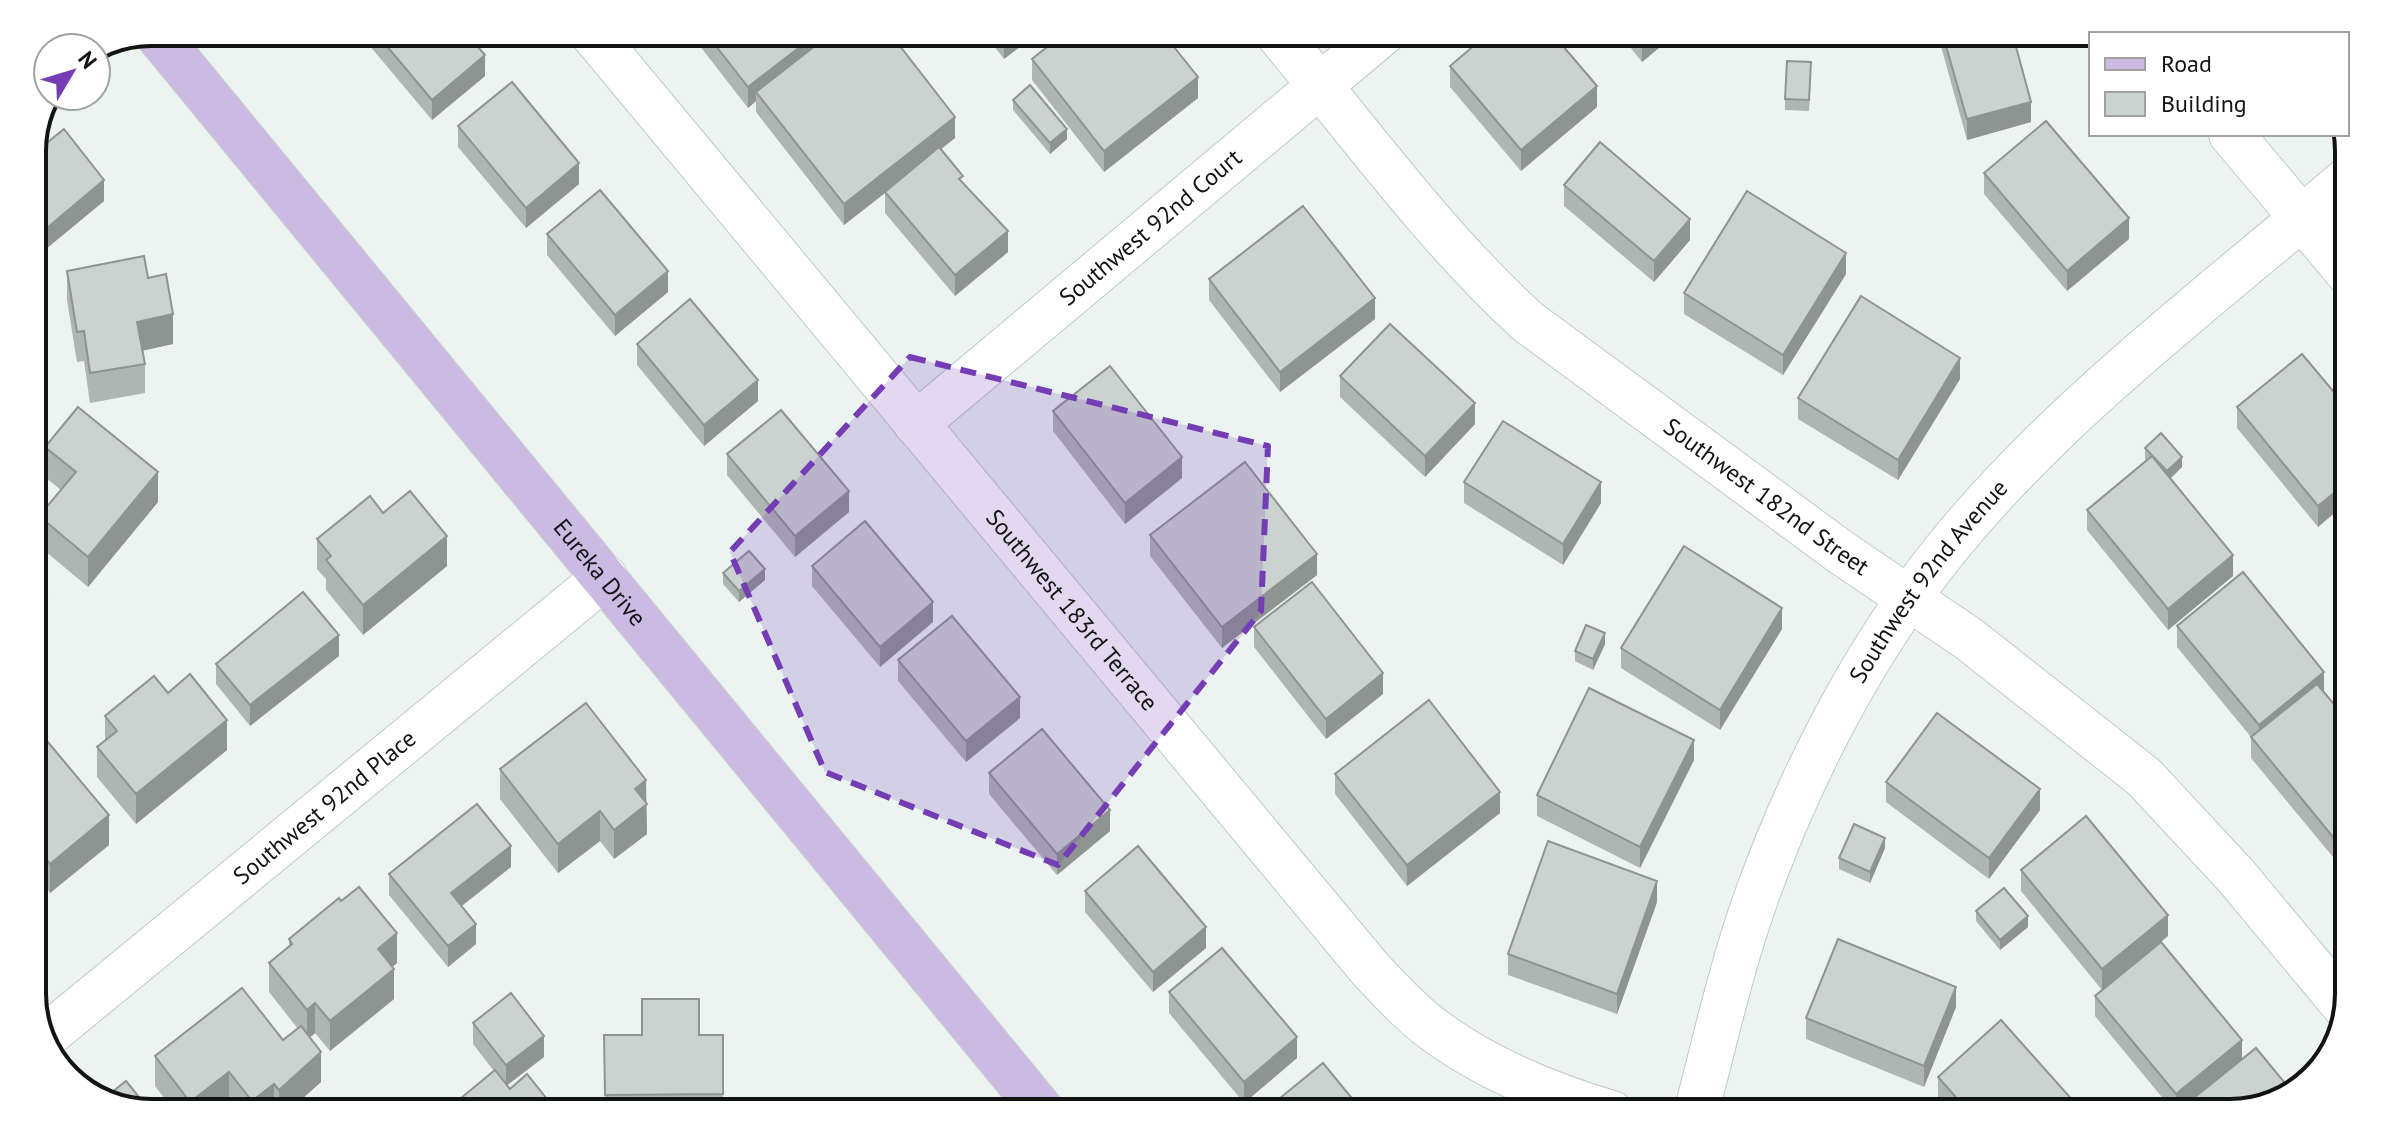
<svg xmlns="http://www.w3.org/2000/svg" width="2381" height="1145" font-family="'PT Sans',sans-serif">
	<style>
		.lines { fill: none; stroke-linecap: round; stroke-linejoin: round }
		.minor-casing { stroke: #c1cac6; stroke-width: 46 }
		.major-casing { stroke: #cfd0d0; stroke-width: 46 }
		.minor { stroke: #fff; stroke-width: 44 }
		.major { stroke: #cbbbe3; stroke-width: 44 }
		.wall { fill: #afb5b3 }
		.shaded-wall { fill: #8e9492 }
		.building { fill: #cbd3d0; stroke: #8e9492; stroke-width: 2 }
		.marked { fill: #753db3; fill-opacity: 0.2; stroke: #753db3; stroke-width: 6; stroke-dasharray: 16 10; stroke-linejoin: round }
		.labels { text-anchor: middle; stroke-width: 8; stroke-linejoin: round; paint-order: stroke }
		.street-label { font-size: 24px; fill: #111413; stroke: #fff }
		.rim { fill: none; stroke: #111413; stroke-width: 4 }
	</style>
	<rect width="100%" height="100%" fill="#ebf4f0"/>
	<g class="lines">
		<!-- minor casing -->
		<g class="minor-casing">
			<g id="minor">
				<path id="s1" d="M591,32L1371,970C1391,991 1411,1013 1434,1030C1485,1068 1551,1095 1612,1113"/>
				<path id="s2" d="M1276,32C1358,130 1434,236 1528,322L1842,553L1969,639L2144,777L2236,876L2346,1008"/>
				<polyline points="2231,134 2349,274"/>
				<path id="s3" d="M916,424L1384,32"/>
				<path id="s4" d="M45,1037L605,577"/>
				<path id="s5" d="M1696,1113C1715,1041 1731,968 1756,898C1799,778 1862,654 1942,554C2055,412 2211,297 2349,178"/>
			</g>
		</g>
		<!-- major casing -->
		<g class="major-casing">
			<g id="major">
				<path id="s6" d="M155,32L1044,1113"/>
			</g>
		</g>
		<!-- minor -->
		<use href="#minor" class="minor"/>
		<!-- major -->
		<use href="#major" class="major"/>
	</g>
	<!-- wall -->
	<g class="wall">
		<polygon points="364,32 465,32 485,76 432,120 364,39"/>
		<polygon points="689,32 904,32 895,40 955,138 941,149 1008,252 955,296 885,213 885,193 844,225 756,112 756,101 748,108"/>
		<polygon points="983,32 1039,32 1004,59"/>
		<polygon points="1618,32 1678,32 1642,62"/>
		<polygon points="1937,32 2012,32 2031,122 1967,140"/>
		<polygon points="1032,59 1198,98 1104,172 1032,80"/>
		<polygon points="1450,66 1597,107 1521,171 1450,87"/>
		<polygon points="1811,73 1809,111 1785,110 1785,99"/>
		<polygon points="1013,100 1067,139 1050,154 1013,110"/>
		<polygon points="458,126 579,184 526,228 458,147"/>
		<polygon points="32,155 104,201 35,258 32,256"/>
		<polygon points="1984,173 2129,239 2067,291 1984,194"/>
		<polygon points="1564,185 1690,240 1654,282 1564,206"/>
		<polygon points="547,234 668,292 615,336 547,255"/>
		<polygon points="67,271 148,278 173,344 143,350 145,364 145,393 90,403 84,361 77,362 67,300"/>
		<polygon points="1846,274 1783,375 1684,314 1684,293"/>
		<polygon points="1209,279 1375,319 1280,392 1209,300"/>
		<polygon points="637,344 758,401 704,446 637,365"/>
		<polygon points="1340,376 1475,424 1425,477 1340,397"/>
		<polygon points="1960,379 1898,480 1798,419 1798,398"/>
		<polygon points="2237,407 2349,410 2318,527 2237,428"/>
		<polygon points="1053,411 1182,478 1125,524 1053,431"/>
		<polygon points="45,447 158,502 88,587 39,546 39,516 61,490 45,477"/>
		<polygon points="2145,448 2182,467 2170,478 2233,576 2168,630 2087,530 2087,510 2147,460 2145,459"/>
		<polygon points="727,454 849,512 795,557 727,475"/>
		<polygon points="1464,482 1601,503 1563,565 1464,503"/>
		<polygon points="2349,510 2349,550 2340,539 2340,518"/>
		<polygon points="383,513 447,566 363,635 326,590 326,579 317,569 317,539"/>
		<polygon points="1150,535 1317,575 1222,648 1150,556"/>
		<polygon points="812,566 933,622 880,667 812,586"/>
		<polygon points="723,573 765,580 739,602 723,584"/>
		<polygon points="2177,626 2324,692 2349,722 2333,857 2251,758 2251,737 2177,647"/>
		<polygon points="1254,627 1383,694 1326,739 1254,647"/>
		<polygon points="1782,629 1720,730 1621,668 1621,648"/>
		<polygon points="1605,644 1593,670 1575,661 1575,651"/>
		<polygon points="339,656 250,726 216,684 216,664"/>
		<polygon points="898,660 1020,718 966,762 898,681"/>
		<polygon points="168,693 227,750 136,824 97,777 97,747 105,741 105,716"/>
		<polygon points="32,743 109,845 50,893 47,889"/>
		<polygon points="1694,760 1640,868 1537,816 1537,795"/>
		<polygon points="500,769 646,802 647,834 614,859 600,841 558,873 500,799"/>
		<polygon points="989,773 1110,831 1057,875 989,794"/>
		<polygon points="1335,774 1500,813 1407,886 1335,794"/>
		<polygon points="1886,782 2040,810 1989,879 1886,802"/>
		<polygon points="1885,848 1870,883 1839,869 1839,858"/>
		<polygon points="511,867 462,906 476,944 448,967 389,895 389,874"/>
		<polygon points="2021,870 2168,936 2102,990 2021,891"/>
		<polygon points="1085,891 1206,948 1153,992 1085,912"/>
		<polygon points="1657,902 1617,1014 1508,975 1508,954"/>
		<polygon points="1976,911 2028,927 2000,950 1976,921"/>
		<polygon points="289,939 397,963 392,967 394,999 330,1051 315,1033 310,1037 321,1082 286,1113 238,1113 229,1101 214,1113 176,1113 155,1086 155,1056 283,1040 298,1029 269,992 269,963 289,946"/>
		<polygon points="1169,992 1297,1058 1244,1103 1169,1013"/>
		<polygon points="2095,996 2230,1113 2190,1113 2190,1103 2178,1113 2175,1113 2095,1016"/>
		<polygon points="1956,1007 1924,1087 1806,1039 1806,1018"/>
		<polygon points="473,1023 544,1057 507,1085 510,1089 558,1113 443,1113 494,1071 473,1044"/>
		<polygon points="604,1035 723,1035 723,1113 605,1113"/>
		<polygon points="1938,1077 2084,1113 1952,1113 1938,1097"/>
	</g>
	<!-- shaded-wall -->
	<g class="shaded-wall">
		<polygon points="819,32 845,32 756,92 756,101 748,108 748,87"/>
		<polygon points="892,32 904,32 890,44 890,34"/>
		<polygon points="1012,32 1039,32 1004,59 1004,38"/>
		<polygon points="1653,32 1678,32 1642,62 1642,41"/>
		<polygon points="485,55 485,76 432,120 432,100"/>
		<polygon points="1198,77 1198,98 1104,172 1104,151"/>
		<polygon points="1597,86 1597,107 1521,171 1521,150"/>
		<polygon points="2031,102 2031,122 1967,140 1967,119"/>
		<polygon points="955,117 955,138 844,225 844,204"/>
		<polygon points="1067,129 1067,139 1050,154 1050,143"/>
		<polygon points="579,163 579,184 526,228 526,208"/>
		<polygon points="104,180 104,201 35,258 35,238"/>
		<polygon points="2129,218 2129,239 2067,291 2067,271"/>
		<polygon points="1690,219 1690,240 1654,282 1654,261"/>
		<polygon points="1008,231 1008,252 955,296 955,275"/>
		<polygon points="1846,253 1846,274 1783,375 1783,355"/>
		<polygon points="668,271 668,292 615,336 615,315"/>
		<polygon points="1375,298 1375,319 1280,392 1280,372"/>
		<polygon points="173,314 173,344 137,352 137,322"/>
		<polygon points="1960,358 1960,379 1898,480 1898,460"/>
		<polygon points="758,380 758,401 704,446 704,425"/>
		<polygon points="1475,403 1475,424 1425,477 1425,456"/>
		<polygon points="1182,457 1182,478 1125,524 1125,503"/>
		<polygon points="2182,457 2182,467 2167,482 2167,471"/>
		<polygon points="158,472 158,502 88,587 88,557"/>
		<polygon points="2349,481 2349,501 2318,527 2318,506"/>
		<polygon points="1601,482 1601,503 1563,565 1563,544"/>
		<polygon points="849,491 849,512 795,557 795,536"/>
		<polygon points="447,536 447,566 363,635 363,605"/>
		<polygon points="1317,554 1317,575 1222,648 1222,627"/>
		<polygon points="2233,555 2233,576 2168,630 2168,609"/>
		<polygon points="765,569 765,580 739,602 739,591"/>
		<polygon points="47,594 47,623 32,635 32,605"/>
		<polygon points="933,602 933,622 880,667 880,647"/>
		<polygon points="1782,608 1782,629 1720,730 1720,710"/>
		<polygon points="1605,633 1605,644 1593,670 1593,659"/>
		<polygon points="339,635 339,656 250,726 250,705"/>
		<polygon points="2324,672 2324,692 2259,746 2259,725"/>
		<polygon points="1383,673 1383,694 1326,739 1326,719"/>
		<polygon points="1020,697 1020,718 966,762 966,741"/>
		<polygon points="227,720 227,750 136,824 136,794"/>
		<polygon points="1694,740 1694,760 1640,868 1640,847"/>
		<polygon points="646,780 647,834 614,859 614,830 635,789"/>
		<polygon points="2040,789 2040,810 1989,879 1989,858"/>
		<polygon points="1500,792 1500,813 1407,886 1407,865"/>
		<polygon points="1110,810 1110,831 1057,875 1057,854"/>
		<polygon points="600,811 600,841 558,873 558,844"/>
		<polygon points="109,815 109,845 50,893 50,864"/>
		<polygon points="2349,823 2349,844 2333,857 2333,837"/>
		<polygon points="1885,838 1885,848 1870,883 1870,872"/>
		<polygon points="511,846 511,867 451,914 451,893"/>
		<polygon points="47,860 47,889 32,901 32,871"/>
		<polygon points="1657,881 1657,902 1617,1014 1617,994"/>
		<polygon points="2168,915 2168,936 2102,990 2102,969"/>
		<polygon points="2028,916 2028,927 2000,950 2000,940"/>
		<polygon points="476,924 476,944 448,967 448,946"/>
		<polygon points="1206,927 1206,948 1153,992 1153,972"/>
		<polygon points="397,933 397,963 378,979 378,949"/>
		<polygon points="394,969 394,999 330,1051 330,1021"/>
		<polygon points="1956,987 1956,1007 1924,1087 1924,1066"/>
		<polygon points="315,1003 315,1033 307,1040 307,1010"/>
		<polygon points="544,1036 544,1057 506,1086 506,1065"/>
		<polygon points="1297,1037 1297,1058 1244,1103 1244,1082"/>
		<polygon points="2242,1040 2242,1061 2178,1113 2176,1113 2176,1094"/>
		<polygon points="321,1052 321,1082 286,1113 279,1113 279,1090"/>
		<polygon points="229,1072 229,1101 214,1113 190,1113 190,1102"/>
		<polygon points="274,1084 274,1113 252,1113 252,1101"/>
	</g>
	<!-- building -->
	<g class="building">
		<polygon points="375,32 465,32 485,55 432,100"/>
		<polygon points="705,32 819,32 748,87"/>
		<polygon points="833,32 889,32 955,117 844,204 756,92"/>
		<polygon points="999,32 1012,32 1004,38"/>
		<polygon points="1066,32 1162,32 1198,77 1104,151 1032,59"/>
		<polygon points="1490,32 1551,32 1597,86 1521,150 1450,66"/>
		<polygon points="1635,32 1653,32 1642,41"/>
		<polygon points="1942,32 2012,32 2031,102 1967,119"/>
		<polygon points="1787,61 1811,62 1809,100 1785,99"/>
		<polygon points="512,82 579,163 526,208 458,126"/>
		<polygon points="1030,85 1067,129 1050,143 1013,100"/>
		<polygon points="2046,121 2129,218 2067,271 1984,173"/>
		<polygon points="64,129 104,180 35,238 32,235 32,155"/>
		<polygon points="1600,142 1690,219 1654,261 1564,185"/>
		<polygon points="939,147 963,176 959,179 1008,231 955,275 885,192"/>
		<polygon points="600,190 668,271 615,315 547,234"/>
		<polygon points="1747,191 1846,253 1783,355 1684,293"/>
		<polygon points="1303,206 1375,298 1280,372 1209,279"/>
		<polygon points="144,256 148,278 166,274 173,314 137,322 145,364 90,373 84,331 77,332 67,271"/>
		<polygon points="1861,296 1960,358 1898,460 1798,398"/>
		<polygon points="690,299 758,380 704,425 637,344"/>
		<polygon points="1390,324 1475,403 1425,456 1340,376"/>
		<polygon points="2302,354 2349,410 2349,481 2318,506 2237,407"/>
		<polygon points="1110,366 1182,457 1125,503 1053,411"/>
		<polygon points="78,407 158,472 88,557 39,516 76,472 45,447"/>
		<polygon points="781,410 849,491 795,536 727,454"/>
		<polygon points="1503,421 1601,482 1563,544 1464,482"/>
		<polygon points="2161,433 2182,457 2167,471 2145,448"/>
		<polygon points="2152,456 2233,555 2168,609 2087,510"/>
		<polygon points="1245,462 1317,554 1222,627 1150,535"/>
		<polygon points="410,491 447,536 363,605 326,560 331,556 317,539 370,496 383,513"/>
		<polygon points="2349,510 2349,529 2340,518"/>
		<polygon points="865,521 933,602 880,647 812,566"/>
		<polygon points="1684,546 1782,608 1720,710 1621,648"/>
		<polygon points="749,551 765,569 739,591 723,573"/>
		<polygon points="2243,572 2324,672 2259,725 2177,626"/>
		<polygon points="32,575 47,594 32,605"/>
		<polygon points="1312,582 1383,673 1326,719 1254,627"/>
		<polygon points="303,592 339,635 250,705 216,664"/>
		<polygon points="952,616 1020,697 966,741 898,660"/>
		<polygon points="1586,625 1605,633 1593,659 1575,651"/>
		<polygon points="190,674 227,720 136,794 97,747 117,731 105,716 154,676 168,693"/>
		<polygon points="2317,684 2349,722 2349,823 2333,837 2251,737"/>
		<polygon points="1589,688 1694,740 1640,847 1537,795"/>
		<polygon points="1429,700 1500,792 1407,865 1335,774"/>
		<polygon points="586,703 646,780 635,789 647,804 614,830 600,811 558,844 500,769"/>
		<polygon points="1937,713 2040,789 1989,858 1886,782"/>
		<polygon points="1042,729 1110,810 1057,854 989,773"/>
		<polygon points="42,735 109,815 50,864 47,860 32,871 32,743"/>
		<polygon points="477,804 511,846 451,893 476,924 448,946 389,874"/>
		<polygon points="2086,816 2168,915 2102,969 2021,870"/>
		<polygon points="1854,824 1885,838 1870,872 1839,858"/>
		<polygon points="1548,841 1657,881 1617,994 1508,954"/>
		<polygon points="1138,846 1206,927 1153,972 1085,891"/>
		<polygon points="359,887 397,933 378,949 394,969 330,1021 315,1003 307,1010 269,963 292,944 289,939 339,898 341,901"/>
		<polygon points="2004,888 2028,916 2000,940 1976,911"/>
		<polygon points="1838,939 1956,987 1924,1066 1806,1018"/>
		<polygon points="2161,942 2242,1040 2176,1094 2095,996"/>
		<polygon points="1222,948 1297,1037 1244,1082 1169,992"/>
		<polygon points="242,988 283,1040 301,1026 321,1052 279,1090 274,1084 252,1101 229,1072 190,1102 155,1056"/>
		<polygon points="511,993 544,1036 506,1065 473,1023"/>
		<polygon points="642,999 699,999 699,1035 723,1035 723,1094 605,1095 604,1035 642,1035"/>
		<polygon points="2001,1020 2084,1113 1970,1113 1938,1077"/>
		<polygon points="2256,1048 2294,1094 2230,1113 2200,1113 2190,1101"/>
		<polygon points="1323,1063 1364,1113 1274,1113 1269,1107"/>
		<polygon points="495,1070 510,1089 527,1074 558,1113 443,1113"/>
		<polygon points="126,1081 152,1113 101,1101"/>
		<polygon points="828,1099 840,1113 811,1113"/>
	</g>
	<!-- marked area -->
	<path class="marked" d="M910,357L1268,446L1261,611L1058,865L825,772L730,552Z"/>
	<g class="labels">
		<!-- street labels -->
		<g class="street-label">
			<text dy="8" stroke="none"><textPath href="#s3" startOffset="306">Southwest 92nd Court</textPath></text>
			<text dy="8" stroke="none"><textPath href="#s2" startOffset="680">Southwest 182nd Street</textPath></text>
			<text dy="8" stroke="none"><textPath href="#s6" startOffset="700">Eureka Drive</textPath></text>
			<text dy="8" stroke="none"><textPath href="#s5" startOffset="586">Southwest 92nd Avenue</textPath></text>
			<text dy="8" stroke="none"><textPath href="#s1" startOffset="752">Southwest 183rd Terrace</textPath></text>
			<text dy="8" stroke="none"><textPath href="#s4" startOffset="362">Southwest 92nd Place</textPath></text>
		</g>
	</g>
	<!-- crop -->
	<path d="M0 0H2381V1145H0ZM151 46H2230A105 105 0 0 1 2335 151V994A105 105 0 0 1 2230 1099H151A105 105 0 0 1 46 994V151A105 105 0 0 1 151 46Z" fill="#fff" fill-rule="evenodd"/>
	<path class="rim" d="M151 46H2230A105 105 0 0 1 2335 151V994A105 105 0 0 1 2230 1099H151A105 105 0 0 1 46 994V151A105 105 0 0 1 151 46Z"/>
	<!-- legend -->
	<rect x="2089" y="32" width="260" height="104" fill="#ffffff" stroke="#a0a1a1" stroke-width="2"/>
	<rect x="2105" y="58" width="40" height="12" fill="#cbbbe3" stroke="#a0a1a1" stroke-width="2"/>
	<text x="2161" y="72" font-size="24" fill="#111413">Road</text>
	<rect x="2105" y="92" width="40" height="24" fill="#cbd3d0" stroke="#a0a1a1" stroke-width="2"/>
	<text x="2161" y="112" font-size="24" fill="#111413">Building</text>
	<!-- north arrow -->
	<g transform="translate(72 72) rotate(52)"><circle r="38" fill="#ffffff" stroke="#a0a1a1" stroke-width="2"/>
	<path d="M0-6L14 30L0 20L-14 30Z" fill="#753db3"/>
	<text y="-12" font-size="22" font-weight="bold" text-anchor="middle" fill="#111413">N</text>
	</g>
</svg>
